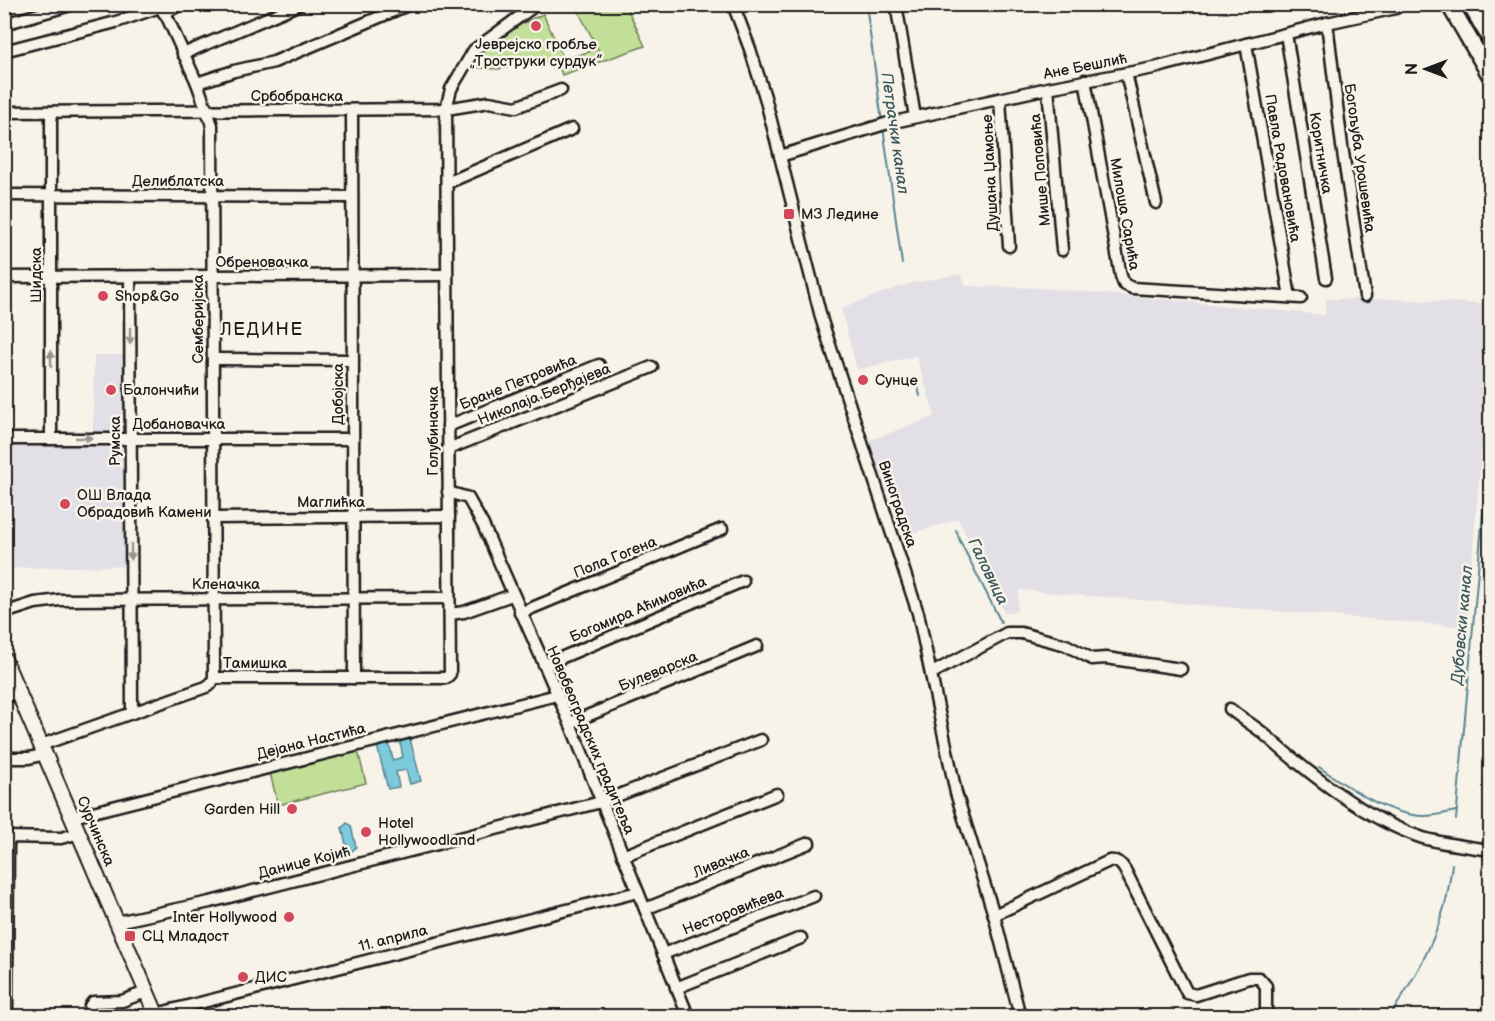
<svg xmlns="http://www.w3.org/2000/svg" width="1495" height="1021" font-family="'Balsamiq Sans',sans-serif">
	<style>
		.built { fill: #e3dfe6 }
		.green { fill: #c2df97; stroke: #6f7e5a; stroke-width: 1.5 }
		.water { fill: #7dcadd; stroke: #568490; stroke-width: 1.5 }
		.lines { fill: none; stroke-linecap: round; stroke-linejoin: round }
		.stream { stroke: #568490; stroke-width: 2 }
		.minor-casing { stroke: #1c1c1c; stroke-width: 15 }
		.major-casing { stroke: #1c1c1c; stroke-width: 18 }
		.highway-casing { stroke: #1c1c1c; stroke-width: 20 }
		.minor { stroke: #f7f3e8; stroke-width: 10 }
		.major { stroke: #f7f3e8; stroke-width: 14 }
		.highway { stroke: #f7f3e8; stroke-width: 15 }
		.oneway { fill: #94928c }
		.poi-dot { fill: #d1495b; stroke: #f7f3e8; stroke-width: 2 }
		.labels { text-anchor: middle; stroke-width: 5; stroke-linejoin: round; paint-order: stroke }
		.poi-label { font-size: 15px; fill: #1c1c1c; stroke: #f7f3e8; text-anchor: start }
		.street-label { font-size: 15px; fill: #1c1c1c; stroke: #f7f3e8 }
		.water-label { font-size: 16px; font-style: italic; fill: #3e5960; stroke: #f7f3e8 }
		.quarter-label { font-size: 18px; letter-spacing: 1.5px; fill: #1c1c1c; stroke: #f7f3e8 }
	</style>
	<rect width="100%" height="100%" fill="#f7f3e8"/>
	<filter id="ink" filterUnits="userSpaceOnUse"><feTurbulence type="fractalNoise" baseFrequency=".0167" numOctaves="2"/><feDisplacementMap in="SourceGraphic" scale="12" xChannelSelector="R" yChannelSelector="G"/><feConvolveMatrix kernelMatrix="1 2 1 2 8 2 1 2 1" color-interpolation-filters="sRGB"/></filter>
	<g filter="url(#ink)">
		<!-- built -->
		<g class="built">
			<polygon points="961,274 966,286 1043,288 1325,315 1326,299 1390,299 1490,304 1490,352 1466,627 1019,590 1017,611 1005,613 958,519 904,536 868,441 935,416 916,356 857,370 841,308 908,284"/>
			<polygon points="94,355 128,355 128,426 123,432 119,434 93,434"/>
			<polygon points="5,442 125,443 124,566 14,568 5,571"/>
		</g>
		<!-- green -->
		<g class="green">
			<polygon points="575,5 632,5 627,8 645,46 562,75 558,65 551,61 498,69 468,67 479,51 506,31 543,14 564,59 598,49"/>
			<polygon points="357,747 366,783 278,805 269,769"/>
		</g>
		<!-- water -->
		<g class="water">
			<polygon points="410,739 421,781 410,784 406,770 396,772 399,787 388,789 377,746 389,743 393,760 403,757 400,742"/>
			<polygon points="347,823 351,826 356,847 352,851 347,849 342,828"/>
		</g>
		<g class="lines">
			<!-- stream -->
			<g class="stream">
				<polyline points="866,4 882,122"/>
				<polyline points="883,127 902,264"/>
				<polyline points="916,378 920,396"/>
				<polyline points="956,530 960,541 1001,622"/>
				<path d="M1319,767C1348,787 1387,815 1424,816C1434,816 1445,813 1456,811"/>
				<polyline points="1456,820 1490,433"/>
				<path d="M1390,1016C1411,983 1432,949 1443,911C1448,896 1450,880 1452,864"/>
			</g>
			<!-- minor casing -->
			<g class="minor-casing">
				<g id="minor">
					<polyline points="158,4 167,17 197,83 212,125 214,678"/>
					<polyline points="733,4 750,49 765,97 822,321 918,613 956,793 994,915 1020,1016"/>
					<polyline points="896,4 915,117"/>
					<polyline points="164,13 181,4"/>
					<polyline points="1327,23 1342,146 1365,296"/>
					<polyline points="4,24 74,4"/>
					<polyline points="1286,34 1326,278"/>
					<polyline points="1246,44 1290,297"/>
					<polyline points="4,51 116,22 160,7"/>
					<polyline points="183,54 300,4"/>
					<polyline points="1126,73 1156,203"/>
					<polyline points="1085,80 1121,276 1124,284 1132,288 1301,298"/>
					<polyline points="197,83 234,71 274,62 410,4"/>
					<polyline points="1048,88 1062,250"/>
					<polyline points="1000,99 1009,246"/>
					<polyline points="352,110 354,678"/>
					<polyline points="4,112 446,109 489,102 516,107 561,90"/>
					<polyline points="51,112 51,438"/>
					<polyline points="780,156 885,124 1048,88 1154,68 1327,23 1396,8"/>
					<polyline points="447,183 572,129"/>
					<polyline points="4,195 352,197"/>
					<polyline points="4,277 447,275"/>
					<polyline points="130,277 132,712"/>
					<polyline points="213,359 353,360"/>
					<polyline points="448,426 599,365"/>
					<polyline points="4,439 353,439"/>
					<polyline points="448,449 652,367"/>
					<polyline points="448,492 468,498 483,525 570,723 688,1016"/>
					<polyline points="213,518 449,516"/>
					<polyline points="4,613 35,603 60,600 449,598"/>
					<polyline points="520,613 722,529"/>
					<polyline points="450,614 464,612 512,595"/>
					<polyline points="544,665 743,581"/>
					<polyline points="932,673 1007,633 1021,633 1066,645 1092,659 1106,658 1181,669"/>
					<polyline points="4,697 19,693"/>
					<path d="M1230,709C1241,718 1253,725 1263,733C1308,773 1365,819 1423,838C1445,844 1468,847 1490,850"/>
					<polyline points="570,723 757,646"/>
					<polyline points="41,745 206,687 211,684 214,678 446,678 450,674 446,109 451,89 474,50 537,4"/>
					<polyline points="4,758 29,758 45,754"/>
					<polyline points="73,817 557,695"/>
					<polyline points="4,837 61,838 80,833"/>
					<polyline points="623,856 777,794"/>
					<polyline points="645,909 809,843"/>
					<path d="M994,915L1109,861C1117,860 1121,863 1125,870L1187,993L1196,995L1249,978H1259L1266,986V1016"/>
					<polyline points="117,922 210,902 601,802 761,740"/>
					<polyline points="663,954 814,896"/>
					<polyline points="676,988 801,938"/>
					<polyline points="156,1014 638,892"/>
					<polyline points="7,1016 8,837"/>
					<polyline points="91,1016 90,1006 93,1002 122,1001 146,992"/>
				</g>
			</g>
			<!-- major casing -->
			<g class="major-casing">
				<polyline id="major" points="4,659 157,1016"/>
			</g>
			<!-- highway casing -->
			<g class="highway-casing">
				<g id="highway">
					<polyline points="1449,4 1490,75"/>
					<polyline points="1470,4 1490,38"/>
				</g>
			</g>
			<!-- minor -->
			<use href="#minor" class="minor"/>
			<!-- major -->
			<use href="#major" class="major"/>
			<!-- highway -->
			<use href="#highway" class="highway"/>
		</g>
		<!-- one-way arrows -->
		<defs><path id="oneway-solid" d="M-6-.8H1V-3.2L6.5 0L1 3.2V.8H-6Z" transform="scale(1.5)"/></defs>
		<g class="oneway">
			<use href="#oneway-solid" transform="translate(130 336) rotate(90)"/>
			<use href="#oneway-solid" transform="translate(51 359) rotate(-90)"/>
			<use href="#oneway-solid" transform="translate(84 438)"/>
			<use href="#oneway-solid" transform="translate(131 552) rotate(90)"/>
		</g>
	</g>
	<!-- markers -->
	<g class="poi-dot">
		<circle cx="536" cy="26" r="6"/>
		<rect x="783" y="208" width="12" height="12" rx="3"/>
		<circle cx="103" cy="296" r="6"/>
		<circle cx="863" cy="380" r="6"/>
		<circle cx="111" cy="390" r="6"/>
		<circle cx="65" cy="504" r="6"/>
		<circle cx="292" cy="809" r="6"/>
		<circle cx="366" cy="832" r="6"/>
		<circle cx="289" cy="917" r="6"/>
		<rect x="124" y="930" width="12" height="12" rx="3"/>
		<circle cx="243" cy="977" r="6"/>
	</g>
	<g class="labels">
		<!-- poi labels -->
		<g class="poi-label">
			<text x="536" y="49" text-anchor="middle">Јеврејско гробље<tspan x="536" dy="17">„Троструки сурдук”</tspan></text>
			<text x="801" y="219">МЗ Ледине</text>
			<text x="115" y="301">Shop&amp;Go</text>
			<text x="875" y="385">Сунце</text>
			<text x="123" y="395">Балончићи</text>
			<text x="77" y="500">ОШ Влада<tspan x="77" dy="17">Обрадовић Камени</tspan></text>
			<text x="280" y="814" text-anchor="end">Garden Hill</text>
			<text x="378" y="828">Hotel<tspan x="378" dy="17">Hollywoodland</tspan></text>
			<text x="277" y="922" text-anchor="end">Inter Hollywood</text>
			<text x="142" y="941">СЦ Младост</text>
			<text x="255" y="982">ДИС</text>
		</g>
		<!-- street labels -->
		<g class="street-label">
			<text transform="translate(1085 66) rotate(-11)" y="5">Ане Бешлић</text>
			<text x="297" y="101">Србобранска</text>
			<text transform="translate(1321 153) rotate(81)" y="5">Коритничка</text>
			<text transform="translate(1360 158) rotate(82)" y="5">Богољуба Урошевића</text>
			<text transform="translate(1283 168) rotate(80)" y="5">Павла Радовановића</text>
			<text transform="translate(1040 170) rotate(-95)" y="5">Мише Поповића</text>
			<text transform="translate(990 173) rotate(-93)" y="5">Душана Џамоње</text>
			<text x="178" y="186">Делиблатска</text>
			<text transform="translate(1125 214) rotate(80)" y="5">Милоша Сарића</text>
			<text x="262" y="267">Обреновачка</text>
			<text transform="translate(36 275) rotate(-90)" y="5">Шидска</text>
			<text transform="translate(198 319) rotate(-90)" y="5">Семберијска</text>
			<text transform="translate(518 382) rotate(-22)" y="5">Бране Петровића</text>
			<text transform="translate(338 394) rotate(-90)" y="5">Добојска</text>
			<text transform="translate(544 394) rotate(-22)" y="5">Николаја Берђајева</text>
			<text x="179" y="429">Добановачка</text>
			<text transform="translate(433 431) rotate(-90)" y="5">Голубиначка</text>
			<text transform="translate(115 441) rotate(-90)" y="5">Румска</text>
			<text x="331" y="507">Маглићка</text>
			<text transform="translate(898 504) rotate(71)" y="5">Виноградска</text>
			<text transform="translate(615 557) rotate(-22)" y="5">Пола Гогена</text>
			<text x="226" y="589">Кленачка</text>
			<text transform="translate(638 609) rotate(-23)" y="5">Богомира Аћимовића</text>
			<text x="255" y="668">Тамишка</text>
			<text transform="translate(658 671) rotate(-22)" y="5">Булеварска</text>
			<text transform="translate(591 740) rotate(67)" y="5">Новобеоградских градитеља</text>
			<text transform="translate(311 741) rotate(-14)" y="5">Дејана Настића</text>
			<text transform="translate(96 831) rotate(67)" y="5">Сурчинска</text>
			<text transform="translate(304 862) rotate(-14)" y="5">Данице Којић</text>
			<text transform="translate(721 862) rotate(-22)" y="5">Ливачка</text>
			<text transform="translate(733 911) rotate(-21)" y="5">Несторовићева</text>
			<text transform="translate(393 938) rotate(-14)" y="5">11. априла</text>
		</g>
		<!-- water labels -->
		<g class="water-label">
			<text transform="translate(896 133) rotate(82)" y="6">Петрачки канал</text>
			<text transform="translate(989 571) rotate(64)" y="6">Галовица</text>
			<text transform="translate(1461 625) rotate(-85)" y="6">Дубовски канал</text>
		</g>
		<!-- quarter labels -->
		<g class="quarter-label">
			<text x="262" y="335">ЛЕДИНЕ</text>
		</g>
	</g>
	<!-- margin -->
	<rect width="1495" height="1021" fill="none" stroke="#f7f3e8" stroke-width="24"/>
	<rect x="12" y="12" width="1471" height="997" fill="none" stroke="#1c1c1c" stroke-width="2" filter="url(#ink)"/>
	<!-- north arrow -->
	<g transform="translate(1426 69) rotate(270)" stroke="#f7f3e8" stroke-width="4.5" paint-order="stroke">
	<path d="M0-4.5L10 22L0 15L-10 22Z" fill="#1c1c1c"/>
	<text y="-9" font-size="16" font-weight="bold" text-anchor="middle" fill="#1c1c1c">N</text>
	</g>
</svg>
